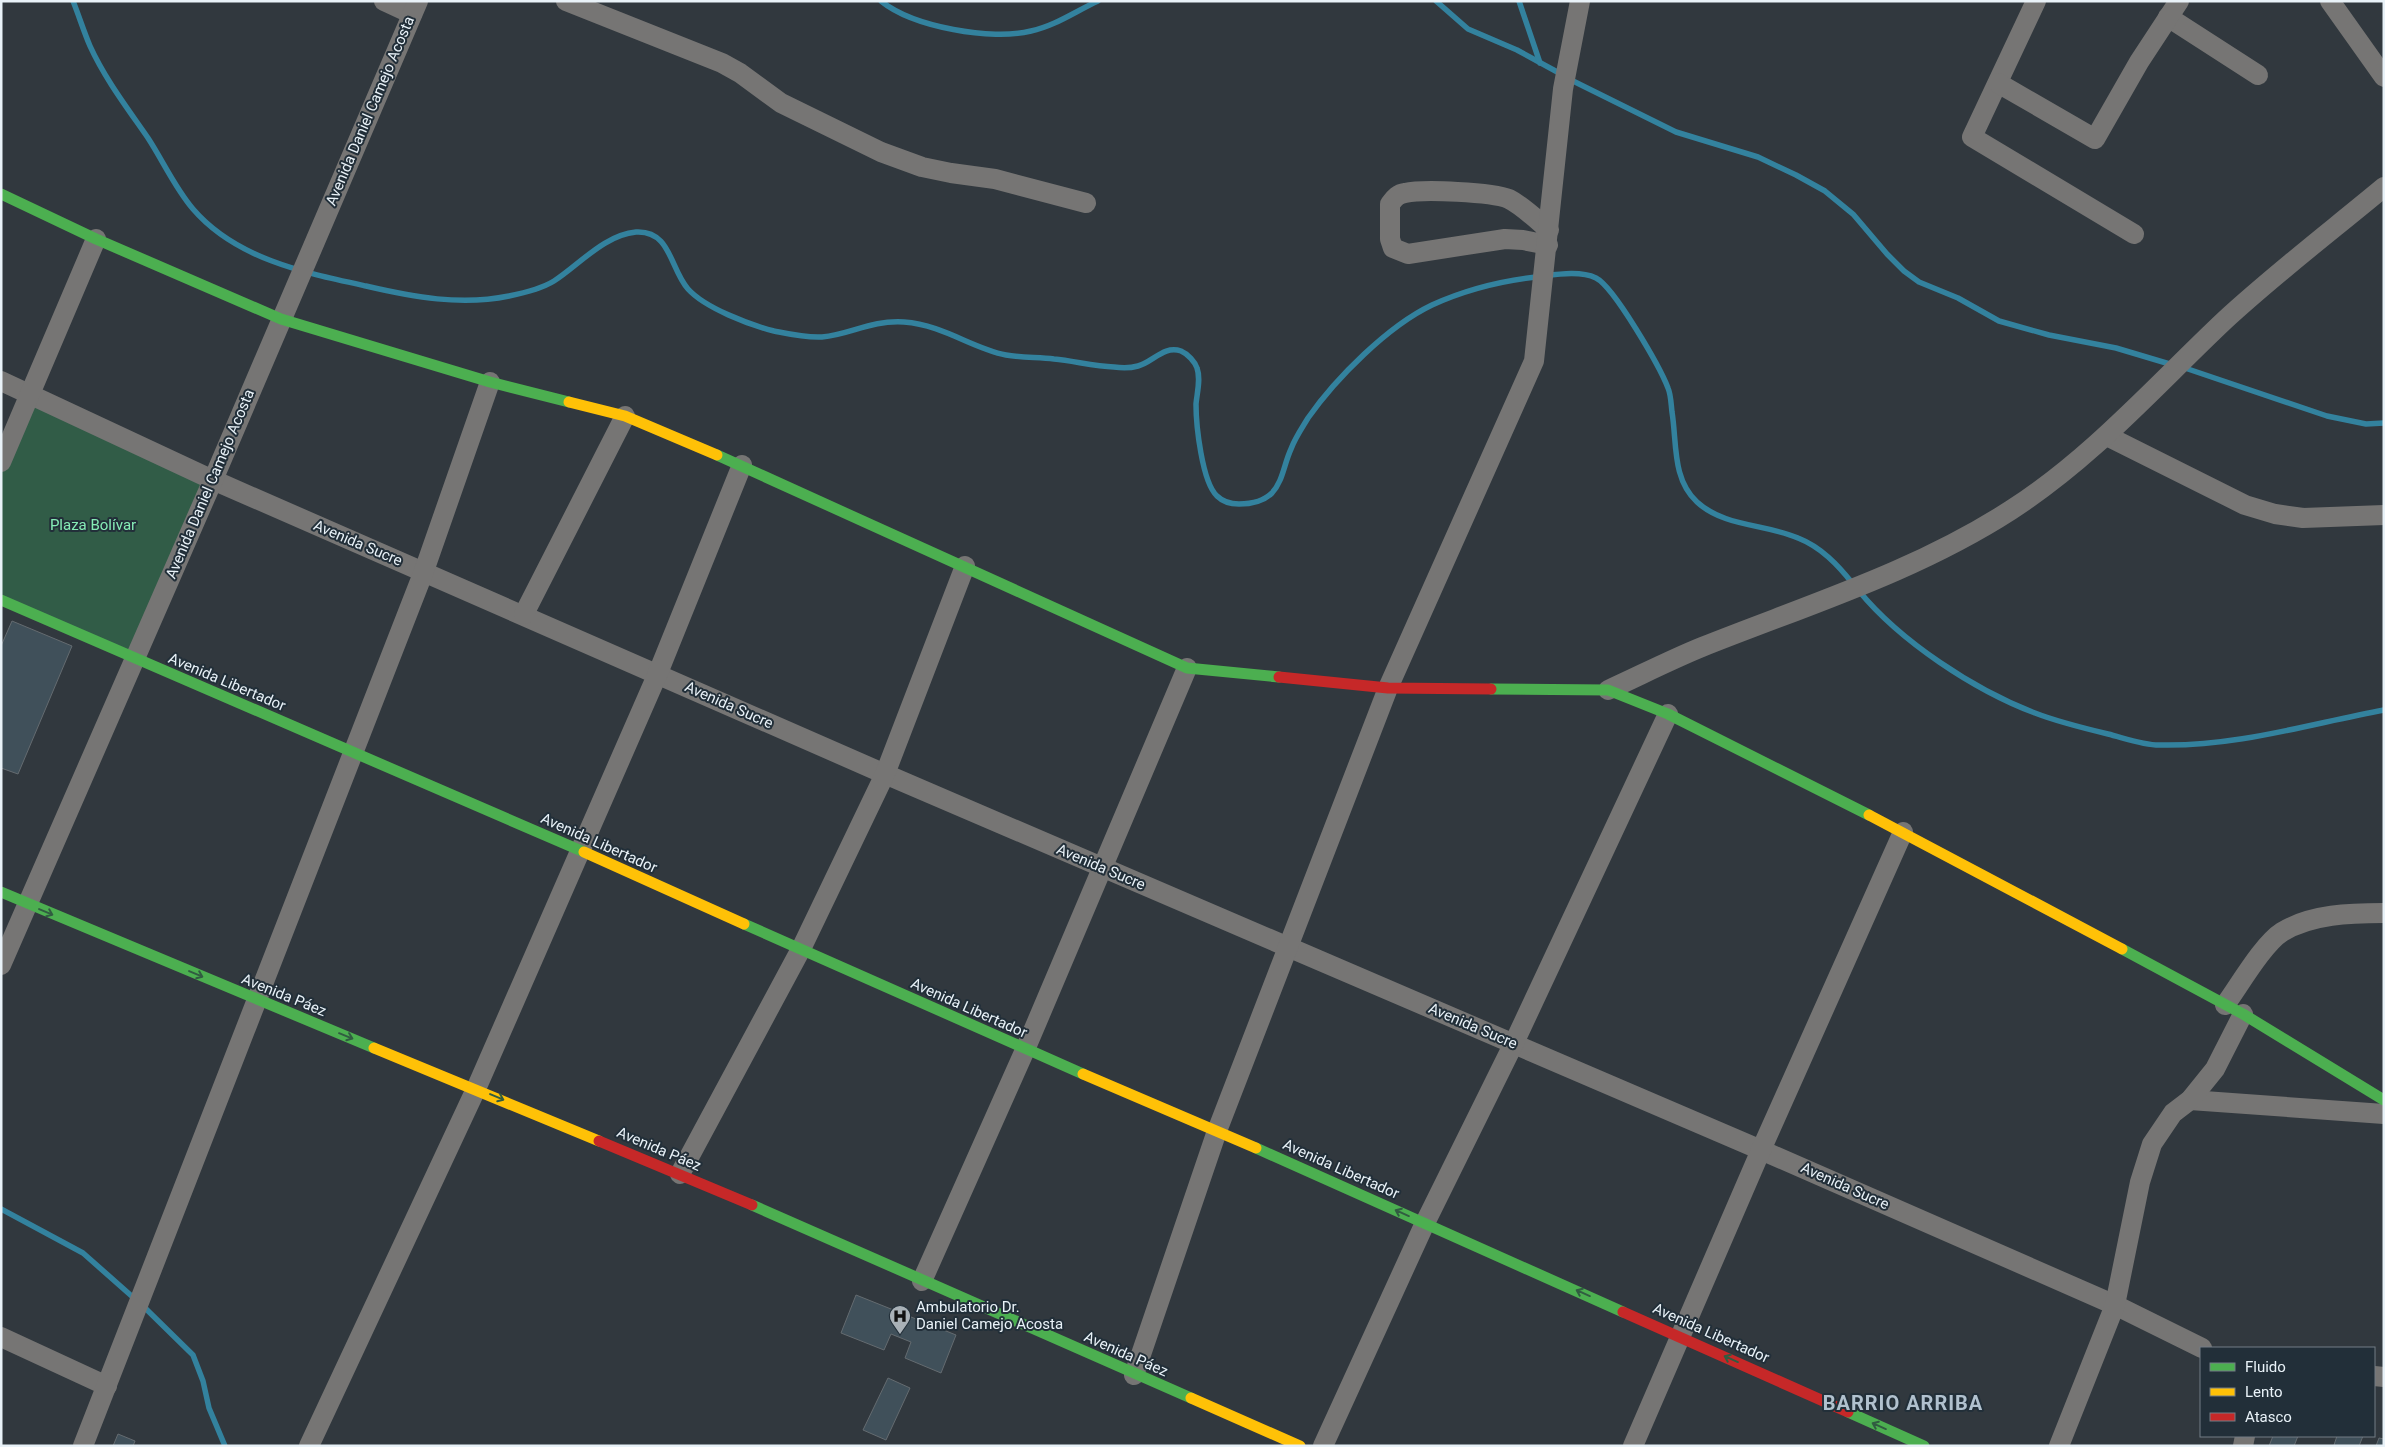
<svg xmlns="http://www.w3.org/2000/svg" width="2385" height="1447" font-family="Roboto,sans-serif">
	<style>
		.green { fill: #315c47 }
		.lines { fill: none; stroke-linecap: round; stroke-linejoin: round }
		.stream { stroke: #33829e; stroke-width: 5.5 }
		.building { fill: #40505a; stroke: #646b70 }
		.street { stroke: #767574; stroke-width: 20 }
		.fast { stroke: #4caf50; stroke-width: 11 }
		.slow { stroke: #ffc107; stroke-width: 11 }
		.jam { stroke: #c62828; stroke-width: 11 }
		.oneway { stroke: #315c41 }
		.labels { text-anchor: middle; stroke-width: 4; stroke-linejoin: round; paint-order: stroke }
		.street-label { font-size: 15px; fill: #e9f2f8; stroke: #222f39 }
		.park-label { font-size: 15px; fill: #86ecb6; stroke: #222f39 }
		.poi-label { font-size: 15px; fill: #e9f2f8; stroke: #222f39; text-anchor: start }
		.district-label { font-size: 20px; font-weight: bold; letter-spacing: 1px; fill: #b1c1ce; stroke: #222f39 }
	</style>
	<rect width="100%" height="100%" fill="#31383e"/>
	<!-- green -->
	<polygon class="green" points="29,395 213,480 134,659 1,600 1,462"/>
	<g class="lines">
		<!-- stream -->
		<g class="stream">
			<path d="M73,1C79,16 84,32 90,46C105,79 128,109 148,138C163,161 175,188 193,209C236,259 305,273 366,286C413,297 461,306 509,296C524,293 541,289 554,281C579,265 604,235 636,232C671,230 670,269 688,289C705,308 750,325 774,331C789,334 806,338 822,337C852,334 870,320 904,322C944,325 971,348 1006,355C1022,358 1039,357 1054,359C1074,361 1094,366 1114,367C1121,368 1131,368 1138,366C1153,362 1164,345 1181,351C1188,354 1195,362 1197,368C1201,379 1197,393 1196,404C1196,425 1202,482 1217,496C1223,502 1230,504 1239,504C1251,504 1263,502 1272,493C1283,481 1284,464 1291,449C1295,438 1302,428 1308,418C1336,378 1388,326 1432,305C1465,290 1501,281 1536,277C1554,275 1579,270 1596,278C1614,287 1660,367 1668,388C1671,395 1671,404 1672,412C1677,443 1672,479 1697,502C1724,527 1766,524 1798,538C1821,547 1838,565 1853,584"/>
			<path d="M881,1C913,27 992,41 1031,31C1055,26 1076,11 1098,1"/>
			<polyline points="1436,1 1468,29 1517,50 1561,74"/>
			<polyline points="1519,1 1540,63"/>
			<polyline points="1569,79 1676,132 1758,157 1796,175 1825,191 1853,214 1887,254 1904,271 1919,282 1958,298 1999,321 2049,335 2116,348 2173,365"/>
			<polyline points="2182,367 2327,416 2366,424 2384,423"/>
			<path d="M1859,591C1900,641 1974,690 2035,713C2058,722 2083,728 2108,734C2124,738 2143,745 2159,745C2236,747 2309,724 2384,710"/>
			<polyline points="1,1209 83,1253 135,1299"/>
			<polyline points="142,1305 193,1355 203,1381 209,1408 225,1446"/>
		</g>
	</g>
	<!-- building -->
	<g class="building">
		<polygon points="12,621 72,646 18,774 1,768 1,646"/>
		<polygon points="856,1295 956,1335 941,1373 905,1358 911,1342 891,1334 884,1350 841,1333"/>
		<polygon points="888,1378 910,1388 886,1440 863,1430"/>
		<polygon points="118,1434 135,1441 133,1446 113,1446"/>
		<polygon points="2273,1436 2298,1436 2294,1446 2269,1446"/>
		<polygon points="2337,1436 2363,1436 2359,1446 2336,1446 2334,1445"/>
		<polygon points="2379,1438 2384,1439 2384,1446 2376,1446"/>
	</g>
	<g class="lines">
		<!-- street -->
		<g class="street">
			<polyline points="384,1 412,14"/>
			<polyline points="566,1 722,63 740,73 781,103 881,152 922,167 951,173 995,179 1086,203"/>
			<polyline points="2036,1 1972,137 2134,234"/>
			<polyline points="2330,1 2384,77"/>
			<polyline points="2168,17 2258,75"/>
			<polyline points="1998,83 2095,139 2139,62 2179,1"/>
			<path d="M1548,245L1523,240L1505,239L1408,254L1393,248L1390,239V204C1394,199 1397,194 1405,193C1423,189 1492,192 1509,199C1523,206 1537,220 1549,230"/>
			<polyline points="1,381 213,480 885,774 1761,1150 2115,1305 2202,1348"/>
			<polyline points="2107,436 2245,505 2275,514 2303,518 2384,515"/>
			<polyline points="1,462 96,239"/>
			<polyline points="524,614 625,416"/>
			<path d="M1608,690C1639,676 1670,660 1702,647C1807,605 1915,572 2011,510C2092,458 2156,385 2225,320C2276,273 2331,231 2384,187"/>
			<polyline points="1,965 213,480 418,1"/>
			<path d="M2225,1005C2239,986 2263,944 2282,932C2311,914 2351,913 2384,913"/>
			<polyline points="2190,1100 2384,1114"/>
			<polyline points="680,1174 801,949 885,774 965,566"/>
			<polyline points="922,1281 1025,1050 1187,668"/>
			<polyline points="1,1337 107,1386"/>
			<polyline points="1134,1375 1217,1131 1388,688 1534,361 1563,89 1580,1"/>
			<polyline points="2374,1376 2384,1377"/>
			<polyline points="83,1446 424,571 490,382"/>
			<polyline points="309,1446 476,1089 658,673 742,465"/>
			<polyline points="1323,1446 1425,1223 1514,1043 1668,714"/>
			<polyline points="1633,1446 1761,1150 1903,832"/>
			<polyline points="2059,1446 2115,1305 2140,1182 2152,1144 2173,1113 2190,1100 2215,1069 2243,1014"/>
			<polyline points="2243,1446 2245,1436"/>
		</g>
		<!-- fast -->
		<g class="fast">
			<polyline points="1,194 96,239 281,319 490,382 569,402"/>
			<polyline points="717,455 1187,668 1279,677"/>
			<polyline points="1,600 584,852"/>
			<polyline points="1491,689 1608,690 1668,714 1869,815"/>
			<polyline points="1,892 374,1048"/>
			<polyline points="744,924 1083,1074"/>
			<polyline points="2122,949 2243,1014 2384,1100"/>
			<polyline points="1256,1148 1623,1312"/>
			<polyline points="752,1205 1191,1398"/>
			<polyline points="1848,1412 1924,1446"/>
		</g>
		<!-- slow -->
		<g class="slow">
			<polyline points="569,402 625,416 717,455"/>
			<polyline points="1869,815 2122,949"/>
			<polyline points="584,852 744,924"/>
			<polyline points="374,1048 599,1141"/>
			<polyline points="1083,1074 1256,1148"/>
			<polyline points="1191,1398 1300,1446"/>
		</g>
		<!-- jam -->
		<g class="jam">
			<polyline points="1279,677 1388,688 1491,689"/>
			<polyline points="599,1141 752,1205"/>
			<polyline points="1623,1312 1848,1412"/>
		</g>
	</g>
	<!-- one-way arrows -->
	<defs><path id="oneway-shaft" d="M-6 0H5M1.5-3L5.5 0L1.5 3" fill="none" stroke-width="1.6" stroke-linecap="round" stroke-linejoin="round" transform="scale(1.25)"/></defs>
	<g class="oneway">
		<use href="#oneway-shaft" transform="translate(46 912) rotate(23)"/>
		<use href="#oneway-shaft" transform="translate(196 974) rotate(23)"/>
		<use href="#oneway-shaft" transform="translate(346 1036) rotate(22)"/>
		<use href="#oneway-shaft" transform="translate(497 1097) rotate(23)"/>
		<use href="#oneway-shaft" transform="translate(1402 1213) rotate(-156)"/>
		<use href="#oneway-shaft" transform="translate(1583 1293) rotate(-156)"/>
		<use href="#oneway-shaft" transform="translate(1731 1359) rotate(-156)"/>
		<use href="#oneway-shaft" transform="translate(1879 1426) rotate(-156)"/>
	</g>
	<!-- icons -->
	<defs>
		<g id="hospital-pin" transform="scale(1.125)"><path d="M0 17L-7.5 6A9.5 9.5 0 1 1 7.5 6Z" fill="#a9b1b7" stroke="#222f39"/><path d="M-5-5h3v3.5h4V-5h3V5h-3V1.5h-4V5h-3Z" fill="#111"/></g>
	</defs>
	<g fill-rule="evenodd">
		<use href="#hospital-pin" x="900" y="1316"/>
	</g>
	<g class="labels">
		<!-- street labels -->
		<g class="street-label">
			<text transform="translate(370 111) rotate(-67)" y="5">Avenida Daniel Camejo Acosta</text>
			<text transform="translate(210 484) rotate(-67)" y="5">Avenida Daniel Camejo Acosta</text>
			<text transform="translate(358 543) rotate(23)" y="5">Avenida Sucre</text>
			<text transform="translate(227 682) rotate(23)" y="5">Avenida Libertador</text>
			<text transform="translate(729 705) rotate(24)" y="5">Avenida Sucre</text>
			<text transform="translate(599 843) rotate(24)" y="5">Avenida Libertador</text>
			<text transform="translate(1101 867) rotate(23)" y="5">Avenida Sucre</text>
			<text transform="translate(284 995) rotate(22)" y="5">Avenida Páez</text>
			<text transform="translate(969 1008) rotate(24)" y="5">Avenida Libertador</text>
			<text transform="translate(1473 1026) rotate(23)" y="5">Avenida Sucre</text>
			<text transform="translate(659 1149) rotate(23)" y="5">Avenida Páez</text>
			<text transform="translate(1341 1169) rotate(24)" y="5">Avenida Libertador</text>
			<text transform="translate(1845 1186) rotate(24)" y="5">Avenida Sucre</text>
			<text transform="translate(1711 1333) rotate(24)" y="5">Avenida Libertador</text>
			<text transform="translate(1126 1354) rotate(24)" y="5">Avenida Páez</text>
		</g>
		<!-- park labels -->
		<g class="park-label">
			<text x="93" y="530">Plaza Bolívar</text>
		</g>
		<!-- poi labels -->
		<g class="poi-label">
			<text x="916" y="1312">Ambulatorio Dr.<tspan x="916" dy="17">Daniel Camejo Acosta</tspan></text>
		</g>
		<!-- district labels -->
		<g class="district-label">
			<text x="1903" y="1410">BARRIO ARRIBA</text>
		</g>
	</g>
	<!-- border -->
	<rect width="2385" height="1447" fill="none" stroke="#e9f2f8" stroke-width="5"/>
	<!-- legend -->
	<rect x="2200" y="1347" width="175" height="90" fill="#222f39" stroke="#727d85"/>
	<rect x="2210" y="1363" width="25" height="8" fill="#4caf50" stroke="#727d85"/>
	<text x="2245" y="1372" font-size="15" fill="#e9f2f8">Fluido</text>
	<rect x="2210" y="1388" width="25" height="8" fill="#ffc107" stroke="#727d85"/>
	<text x="2245" y="1397" font-size="15" fill="#e9f2f8">Lento</text>
	<rect x="2210" y="1413" width="25" height="8" fill="#c62828" stroke="#727d85"/>
	<text x="2245" y="1422" font-size="15" fill="#e9f2f8">Atasco</text>
</svg>
